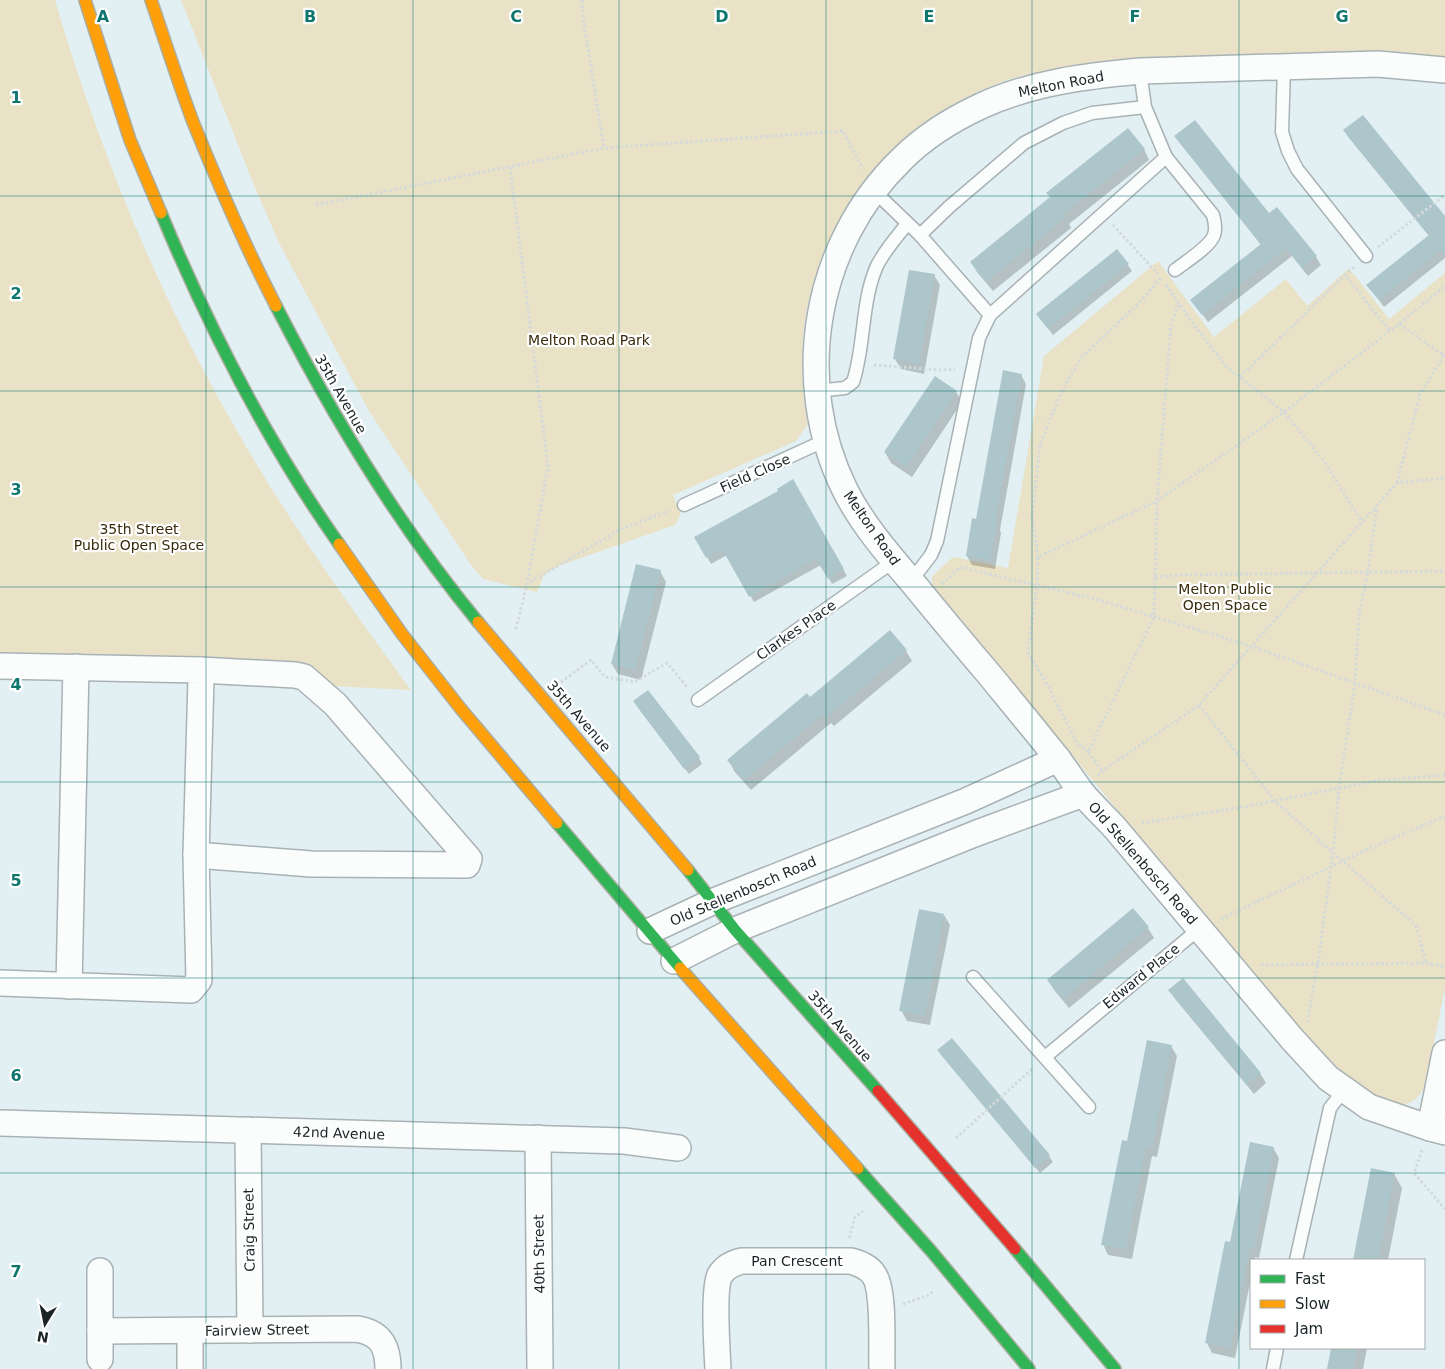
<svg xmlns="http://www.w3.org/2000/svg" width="1445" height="1369" font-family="'DejaVu Sans',sans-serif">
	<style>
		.green { fill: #e9e2c7 }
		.shadow { fill: #0003 }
		.building { fill: #acc6cc }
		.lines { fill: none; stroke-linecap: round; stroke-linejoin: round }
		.lane-casing { stroke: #a8b2b5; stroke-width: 15 }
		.street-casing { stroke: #a8b2b5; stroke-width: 28 }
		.fast-casing { stroke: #acad9f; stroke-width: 14 }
		.slow-casing { stroke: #acad9f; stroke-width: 14 }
		.jam-casing { stroke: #acad9f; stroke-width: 14 }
		.path { stroke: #d4d9da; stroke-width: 3; stroke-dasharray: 2.5 2.5; stroke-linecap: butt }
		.lane { stroke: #fbfdfd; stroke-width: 12 }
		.street { stroke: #fbfdfd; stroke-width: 25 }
		.fast { stroke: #30b455; stroke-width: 11 }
		.slow { stroke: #ff9f0a; stroke-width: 11 }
		.jam { stroke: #e5322d; stroke-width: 11 }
		.grid { fill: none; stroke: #0f766e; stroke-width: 1; stroke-opacity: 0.55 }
		.labels { text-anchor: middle; stroke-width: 4.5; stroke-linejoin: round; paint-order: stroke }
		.street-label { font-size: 14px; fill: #1b2527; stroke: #fff }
		.park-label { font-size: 14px; fill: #382a09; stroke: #fff }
		.grid-label { font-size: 16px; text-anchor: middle; font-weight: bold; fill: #0f766e; stroke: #fff; stroke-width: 4.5; stroke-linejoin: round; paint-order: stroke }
	</style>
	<rect width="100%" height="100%" fill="#e2f0f3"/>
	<!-- green -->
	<g class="green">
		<path d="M0,0H55C99,151 161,301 240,436C291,525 351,608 411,690L0,670Z"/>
		<path d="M181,0H1445V57C1384,49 1323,54 1261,55C1230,56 1200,56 1169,57C1147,59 1125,62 1104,64C1070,67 1036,70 1004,81C978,91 949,104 927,122C913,134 897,157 884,172C870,188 850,208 839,225C802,286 795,356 808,424L796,441L673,495L681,514L675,525L558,566L544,575L537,592L483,579L471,565L369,411L280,245L253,183Z"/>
		<path d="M1158,261L1214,337L1286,279L1307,306L1349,268L1389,319L1445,273V988L1425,1087C1416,1102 1405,1108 1388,1105L1343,1076L1316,1049L932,587V576L953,557L1008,568L1044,356Z"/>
	</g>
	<!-- shadow -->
	<g class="shadow">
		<polygon points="1345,131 1445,217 1445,258 1384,307 1368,285 1429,236 1349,138"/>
		<polygon points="1181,144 1269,215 1277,209 1316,257 1321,265 1308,276 1292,256 1208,322 1192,300 1261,245"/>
		<polygon points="1144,149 1149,160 1069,224 1071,228 993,291 977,272 971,262"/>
		<polygon points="1117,250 1132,271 1053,335 1037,314"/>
		<polygon points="934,275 940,285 924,374 901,369 895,359"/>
		<polygon points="1021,375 1026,384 1000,530 1001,533 995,569 972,565 967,556"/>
		<polygon points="956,392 962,402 912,477 891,463 885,452"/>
		<polygon points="793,481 847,576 832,584 821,565 754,602 727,555 711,564 696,537 779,491"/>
		<polygon points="660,571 666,582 641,680 618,674 612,664"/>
		<polygon points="890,632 906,651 912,661 834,726 831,723 751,790 734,771 729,760 810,699"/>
		<polygon points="638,708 699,758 702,764 689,774"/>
		<polygon points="944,915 950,925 930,1025 907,1021 901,1010"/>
		<polygon points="1148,928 1154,938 1069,1008 1054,990 1048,980"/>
		<polygon points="1170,990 1260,1073 1266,1083 1254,1094 1176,1000"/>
		<polygon points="952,1040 1049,1156 1053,1162 1040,1173 943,1057 939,1051"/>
		<polygon points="1171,1046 1177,1056 1157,1157 1152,1156 1132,1259 1108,1255 1103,1244 1128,1142"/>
		<polygon points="1273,1148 1279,1158 1259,1258 1255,1257 1255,1260 1251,1260 1251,1278 1235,1358 1212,1353 1207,1343"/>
		<polygon points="1372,1170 1394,1174 1402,1188 1388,1260 1355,1260"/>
		<polygon points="1332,1348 1367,1348 1363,1369 1328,1369"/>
	</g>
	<!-- building -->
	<g class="building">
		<polygon points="1363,115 1445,216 1445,255 1441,250 1379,300 1366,285 1429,235 1343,130"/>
		<polygon points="1195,120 1269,213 1277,207 1317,256 1302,268 1286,248 1202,315 1190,300 1261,244 1174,136"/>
		<polygon points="1128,128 1145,149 1063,214 1066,217 986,282 970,262 1050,197 1046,193"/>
		<polygon points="1117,249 1129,264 1048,329 1036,314"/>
		<polygon points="909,270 935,274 919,364 893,359"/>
		<polygon points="1003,370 1022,374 995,522 997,522 990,560 966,556 972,518 976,519"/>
		<polygon points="935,376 957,391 906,467 884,452"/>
		<polygon points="793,479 844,569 828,579 816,559 749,597 722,549 706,558 694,537 778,491 777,489"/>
		<polygon points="636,564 661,570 635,670 611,664"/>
		<polygon points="890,630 907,650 827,717 824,713 744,780 727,760 807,693 810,697"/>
		<polygon points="648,690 700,757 684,769 633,701"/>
		<polygon points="1133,908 1149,927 1063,999 1047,980"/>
		<polygon points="919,909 944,914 925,1016 899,1011"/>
		<polygon points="1183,978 1261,1073 1247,1084 1168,990"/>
		<polygon points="952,1038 1050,1155 1035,1168 937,1050"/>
		<polygon points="1147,1040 1172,1045 1152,1147 1146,1146 1126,1249 1101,1245 1122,1140 1127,1141"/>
		<polygon points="1250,1142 1274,1147 1254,1248 1250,1248 1230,1348 1205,1343 1225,1241 1230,1242"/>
		<polygon points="1371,1168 1395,1173 1378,1260 1353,1260"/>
		<polygon points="1331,1348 1357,1348 1353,1369 1327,1369"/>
	</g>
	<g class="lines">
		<!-- lane casing -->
		<g class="lane-casing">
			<g id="lane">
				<polyline points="1284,66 1282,132 1288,151 1297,169 1366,256"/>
				<path d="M1140,71L1145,107L1166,157L1213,215C1215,222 1216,229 1214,235C1210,247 1185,262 1175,270"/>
				<polyline points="874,191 920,235 990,315 1166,157"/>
				<polyline points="920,235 949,207 1024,143 1063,123 1092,113 1145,107"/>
				<path d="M817,391L845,388L853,382C865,346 861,304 876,268C883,252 896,238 907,224"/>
				<polyline points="684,505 826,440"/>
				<polyline points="911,581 931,555 937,541 979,338 990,315"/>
				<polyline points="698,700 894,561"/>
				<polyline points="973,977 1089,1107"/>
				<polyline points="1045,1057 1199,929"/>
				<polyline points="1296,1260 1330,1108 1344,1090"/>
				<polyline points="1273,1369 1277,1348"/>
			</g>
		</g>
		<!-- street casing -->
		<g class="street-casing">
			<g id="street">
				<path d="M1445,70L1378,64L1140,71C1085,76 1031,83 981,106C953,119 924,137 902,159C814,244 791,381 845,490C863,526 891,557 917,588C940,616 964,645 988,673C1011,701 1035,730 1058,759C1066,770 1074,782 1082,793C1092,805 1104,816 1115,828L1293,1040L1328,1078L1369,1107L1430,1128L1445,1132"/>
				<polyline points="0,666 200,670 201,679 196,855 199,980 191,990 0,983"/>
				<polyline points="196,855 311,864 467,865 469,859 335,704 304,677 295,675 200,670"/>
				<polyline points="650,931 714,901 966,801 1058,759"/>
				<polyline points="674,961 735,930 977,833 1083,794"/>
				<polyline points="69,986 76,667"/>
				<polyline points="0,1123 624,1141 678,1148"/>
				<polyline points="1430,1128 1445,1053"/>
				<polyline points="248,1130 250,1330"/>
				<polyline points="538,1138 540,1369"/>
				<polyline points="100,1271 100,1359"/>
				<path d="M100,1331L356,1329C380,1332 388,1346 388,1369"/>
				<polyline points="190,1331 190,1369"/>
				<path d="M718,1369C717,1351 713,1288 720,1275C725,1267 733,1263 742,1261H851C861,1264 869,1267 874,1275C885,1291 881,1348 882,1369"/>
			</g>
		</g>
		<!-- fast casing -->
		<g class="fast-casing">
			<g id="fast">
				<path d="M161,213C209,328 267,442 339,544"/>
				<path d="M276,306C333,417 398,525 478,622"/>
				<polyline points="557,823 680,968"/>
				<polyline points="688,870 735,930 878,1091"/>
				<polyline points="858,1169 932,1252 1029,1369"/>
				<polyline points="1015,1249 1115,1369"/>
			</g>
		</g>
		<!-- slow casing -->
		<g class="slow-casing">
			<g id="slow">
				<polyline points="85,0 130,140 161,213"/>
				<path d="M151,0C165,41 178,82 193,122C218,184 245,246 276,306"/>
				<polyline points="339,544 402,634 461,709 557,823"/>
				<polyline points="478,622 688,870"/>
				<polyline points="680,968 858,1169"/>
			</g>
		</g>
		<!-- jam casing -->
		<g class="jam-casing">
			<polyline id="jam" points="878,1091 1015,1249"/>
		</g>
		<!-- path -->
		<g class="path">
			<polyline points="582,0 583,17 604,148"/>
			<polyline points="510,167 548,466 527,584"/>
			<polyline points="316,205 604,148 843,131 863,169"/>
			<polyline points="1113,225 1158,274"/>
			<polyline points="1378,247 1445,195"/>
			<polyline points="1354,267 1345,275 1390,331"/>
			<polyline points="1166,285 1195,326 1226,366 1284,412 1324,461 1362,522"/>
			<polyline points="1399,324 1445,356"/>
			<polyline points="874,365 941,370 955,369"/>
			<polyline points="1240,377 1345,275"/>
			<polyline points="1397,483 1420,394 1445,353"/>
			<polyline points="1038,557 1032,517 1040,444 1061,393 1081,358 1143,299 1161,278"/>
			<polyline points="1155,577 1178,575 1445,571"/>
			<polyline points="942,584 960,567 1099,600 1251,646 1445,715"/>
			<polyline points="516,629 527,584 619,530 669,511"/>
			<polyline points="561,682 591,660 605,677 635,682 667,663 687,687"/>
			<polyline points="1199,705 1275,801 1416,926 1426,963"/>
			<polyline points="1088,752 1076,741 1049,688 1028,652 1037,584 1038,557 1157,501 1284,412 1399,324 1445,286"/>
			<polyline points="1102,770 1088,752 1154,617 1157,501 1171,324 1179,303"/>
			<polyline points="1098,776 1102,771 1199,705 1397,483 1445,478"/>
			<polyline points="1142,823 1243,807 1375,781 1445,775"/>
			<polyline points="1221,919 1366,850 1445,816"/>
			<polyline points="1261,965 1426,963 1445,967"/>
			<polyline points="1307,1022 1318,964 1333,853 1339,788 1355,683 1359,615 1368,572 1377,505"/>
			<polyline points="956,1138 1032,1069"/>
			<polyline points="1422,1150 1414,1173 1445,1209"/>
			<polyline points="849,1238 855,1217 863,1211"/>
			<polyline points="903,1304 929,1295 933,1291"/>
		</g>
		<!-- lane -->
		<use href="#lane" class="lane"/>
		<!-- street -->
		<use href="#street" class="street"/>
		<!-- fast -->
		<use href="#fast" class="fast"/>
		<!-- slow -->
		<use href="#slow" class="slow"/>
		<!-- jam -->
		<use href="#jam" class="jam"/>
	</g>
	<!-- grid -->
	<path class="grid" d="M206,0V1369M413,0V1369M619,0V1369M826,0V1369M1032,0V1369M1239,0V1369M0,196H1445M0,391H1445M0,587H1445M0,782H1445M0,978H1445M0,1173H1445"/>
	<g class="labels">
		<!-- street labels -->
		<g class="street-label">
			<text transform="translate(1061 84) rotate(-11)" y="5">Melton Road</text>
			<text transform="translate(341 394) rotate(60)" y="5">35th Avenue</text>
			<text transform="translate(755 473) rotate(-24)" y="5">Field Close</text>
			<text transform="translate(872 528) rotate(55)" y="5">Melton Road</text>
			<text transform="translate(796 630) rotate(-35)" y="5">Clarkes Place</text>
			<text transform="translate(579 716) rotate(49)" y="5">35th Avenue</text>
			<text transform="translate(1143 863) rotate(49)" y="5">Old Stellenbosch Road</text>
			<text transform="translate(743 891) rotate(-23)" y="5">Old Stellenbosch Road</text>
			<text transform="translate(1141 976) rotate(-39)" y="5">Edward Place</text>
			<text transform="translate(840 1026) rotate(49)" y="5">35th Avenue</text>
			<text transform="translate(339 1133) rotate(2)" y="5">42nd Avenue</text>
			<text transform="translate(249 1230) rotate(-91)" y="5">Craig Street</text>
			<text transform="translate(539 1254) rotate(-91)" y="5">40th Street</text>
			<text x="797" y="1266">Pan Crescent</text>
			<text transform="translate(257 1330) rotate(-1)" y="5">Fairview Street</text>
		</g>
		<!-- park labels -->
		<g class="park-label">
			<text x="589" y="345">Melton Road Park</text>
			<text x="139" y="534">35th Street<tspan x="139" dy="16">Public Open Space</tspan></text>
			<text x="1225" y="594">Melton Public<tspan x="1225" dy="16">Open Space</tspan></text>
		</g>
	</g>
	<g class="grid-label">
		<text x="103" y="22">A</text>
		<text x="310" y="22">B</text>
		<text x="516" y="22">C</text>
		<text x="722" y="22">D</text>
		<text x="929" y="22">E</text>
		<text x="1135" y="22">F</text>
		<text x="1342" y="22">G</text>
		<text x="16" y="103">1</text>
		<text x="16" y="299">2</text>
		<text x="16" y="495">3</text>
		<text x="16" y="690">4</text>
		<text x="16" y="886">5</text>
		<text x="16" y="1081">6</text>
		<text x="16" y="1277">7</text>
	</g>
	<!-- legend -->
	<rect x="1250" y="1259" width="175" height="90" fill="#ffffff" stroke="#a4a8a9"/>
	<rect x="1260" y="1275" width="25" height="8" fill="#30b455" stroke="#a4a8a9"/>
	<text x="1295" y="1284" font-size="15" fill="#1b2527">Fast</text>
	<rect x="1260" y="1300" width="25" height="8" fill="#ff9f0a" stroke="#a4a8a9"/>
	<text x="1295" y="1309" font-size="15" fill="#1b2527">Slow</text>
	<rect x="1260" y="1325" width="25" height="8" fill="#e5322d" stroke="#a4a8a9"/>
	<text x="1295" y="1334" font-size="15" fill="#1b2527">Jam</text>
	<!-- north arrow -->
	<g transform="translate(45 1324) rotate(190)" stroke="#ffffff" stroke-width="4" paint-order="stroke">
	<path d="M0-4L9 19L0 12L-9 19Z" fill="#1b2527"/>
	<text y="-8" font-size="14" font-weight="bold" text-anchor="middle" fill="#1b2527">N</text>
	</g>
</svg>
